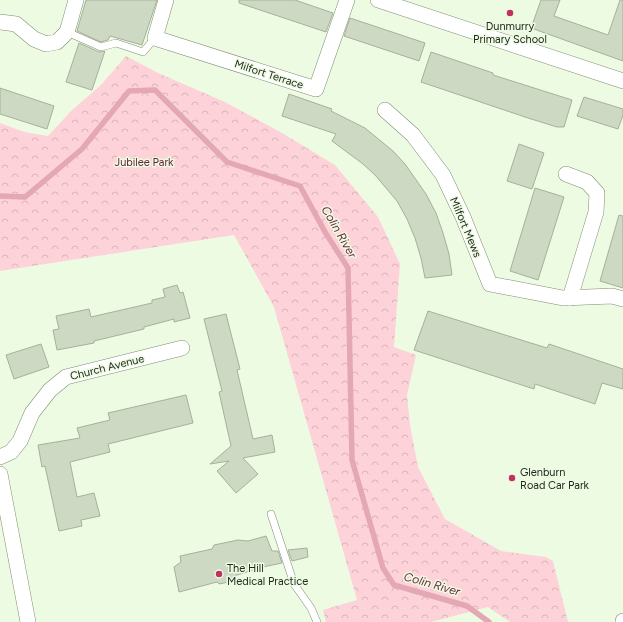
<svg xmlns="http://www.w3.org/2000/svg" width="623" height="622" font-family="Figtree,sans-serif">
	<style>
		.forest { fill: url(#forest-crowns) }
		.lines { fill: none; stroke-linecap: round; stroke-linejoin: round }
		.stream { stroke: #e3a8b3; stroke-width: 5.5 }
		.building { fill: #cdd9c2; stroke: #a5b19a }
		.service-casing { stroke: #828d77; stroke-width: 8 }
		.minor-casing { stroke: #828d77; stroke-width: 16 }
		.service { stroke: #fff; stroke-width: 7 }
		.minor { stroke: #fff; stroke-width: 15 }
		.poi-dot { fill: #c0315f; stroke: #eefbe3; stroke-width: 1.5 }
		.labels { text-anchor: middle; stroke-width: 3; stroke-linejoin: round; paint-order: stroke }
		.poi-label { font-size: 11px; fill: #23281f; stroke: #eefbe3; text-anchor: start }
		.street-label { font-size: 11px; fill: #23281f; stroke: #eefbe3 }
		.park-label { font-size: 11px; fill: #672235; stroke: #eefbe3 }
		.water-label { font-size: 12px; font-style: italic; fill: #6f2a3c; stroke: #eefbe3 }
	</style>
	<defs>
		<pattern id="forest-crowns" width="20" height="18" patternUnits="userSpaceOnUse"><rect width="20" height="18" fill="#fdd2d9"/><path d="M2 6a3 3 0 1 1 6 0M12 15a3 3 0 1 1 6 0" fill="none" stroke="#d9b4ba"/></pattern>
	</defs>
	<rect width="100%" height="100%" fill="#eefbe3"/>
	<!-- forest -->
	<polygon class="forest" points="126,56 158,73 225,102 282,133 335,165 378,217 400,264 394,347 416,355 407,395 410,425 418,467 445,519 501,551 546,557 553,561 568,622 510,622 488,607 431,622 326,622 323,610 357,600 274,307 234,235 0,271 0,123 24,132 48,136 71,111 101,85"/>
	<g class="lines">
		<!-- stream -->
		<polyline class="stream" points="0,196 25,197 82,149 129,91 155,90 227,162 300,186 325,232 348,268 352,460 383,568 394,585 467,606 489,622"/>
	</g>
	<!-- building -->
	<g class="building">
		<polygon points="86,0 157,0 142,45 110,36 108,40 101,42 77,31"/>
		<polygon points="239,0 295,0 333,13 326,32 239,3"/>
		<polygon points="541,0 560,0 554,16 608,35 620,0 623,0 623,61 531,28"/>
		<polygon points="350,18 425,43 419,61 344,36"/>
		<polygon points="79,43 99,52 105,51 92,90 66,82"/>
		<polygon points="431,52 493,73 493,75 572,100 564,127 557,127 528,118 421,82"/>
		<polygon points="0,88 54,106 47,129 0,114"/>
		<polygon points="289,94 332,109 331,111 365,128 393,151 405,164 426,194 436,213 443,233 449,254 452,275 425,278 421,258 415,238 407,219 397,201 375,175 363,164 332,141 336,134 282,116"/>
		<polygon points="584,97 623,109 623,115 618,129 577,116"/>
		<polygon points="519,144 544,153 532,189 507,181"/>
		<polygon points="535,188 564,197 538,280 510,271"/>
		<polygon points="619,215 623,216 623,288 600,281"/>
		<polygon points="177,285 180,293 183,292 190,318 174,322 174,319 144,327 144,329 94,341 94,343 57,350 53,330 59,329 56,316 89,309 91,317 152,303 152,300 165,297 163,289"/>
		<polygon points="428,311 547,348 549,344 623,369 623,389 602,383 595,404 535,384 534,389 414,350"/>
		<polygon points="226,314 240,369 237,370 253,439 272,435 275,452 243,458 258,474 236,493 217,471 229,461 210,464 231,446 219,392 222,391 204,319"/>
		<polygon points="41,344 49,367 14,379 6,355"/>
		<polygon points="186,395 193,423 108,444 110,452 70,462 77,497 94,493 100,516 81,520 82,526 59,531 45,466 42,467 38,445 80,438 77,428 110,420 108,413"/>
		<polygon points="266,536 272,551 278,551 282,563 263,567 234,576 234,581 219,584 217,582 179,592 174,567 181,562 180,556 212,549 214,545 238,540 248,541"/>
		<polygon points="307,548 308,557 292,561 288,550"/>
	</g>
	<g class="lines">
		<!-- service casing -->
		<g class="service-casing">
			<g id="service">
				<polyline points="67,32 101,47 116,43 143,52 155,38"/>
				<polyline points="271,514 294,584 311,608 317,622"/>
			</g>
		</g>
		<!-- minor casing -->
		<g class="minor-casing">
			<g id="minor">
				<polyline points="166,0 155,38 316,89 347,0"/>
				<polyline points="378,0 623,81"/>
				<polyline points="0,22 16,24 34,39 46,44 57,42 67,32 76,0"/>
				<polyline points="385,110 413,135 443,175 463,217 490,284 563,298 612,296 623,299"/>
				<polyline points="566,174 587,182 597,193 596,212 570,298"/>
				<polyline points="0,457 11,452 20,441 32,413 50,390 66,377 182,348"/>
				<polyline points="0,474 28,622"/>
				<polyline points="623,622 623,621"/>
			</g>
		</g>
		<!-- service -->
		<use href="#service" class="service"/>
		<!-- minor -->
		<use href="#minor" class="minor"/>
	</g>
	<!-- markers -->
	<g class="poi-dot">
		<circle cx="510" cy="13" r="4"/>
		<circle cx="512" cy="478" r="4"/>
		<circle cx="219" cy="574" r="4"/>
	</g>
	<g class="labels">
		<!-- poi labels -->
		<g class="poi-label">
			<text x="510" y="30" text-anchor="middle">Dunmurry<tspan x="510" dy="13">Primary School</tspan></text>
			<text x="520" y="476">Glenburn<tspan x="520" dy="13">Road Car Park</tspan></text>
			<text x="227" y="572">The Hill<tspan x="227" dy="13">Medical Practice</tspan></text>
		</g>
		<!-- street labels -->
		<g class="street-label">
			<text transform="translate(269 74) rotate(18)" y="4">Milfort Terrace</text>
			<text transform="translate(466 227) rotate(67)" y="4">Milfort Mews</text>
			<text transform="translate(107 367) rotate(-14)" y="4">Church Avenue</text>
		</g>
		<!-- park labels -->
		<g class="park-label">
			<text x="144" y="166">Jubilee Park</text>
		</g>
		<!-- water labels -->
		<g class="water-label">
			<text transform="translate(339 232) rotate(60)" y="4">Colin River</text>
			<text transform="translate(432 584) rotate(16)" y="4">Colin River</text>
		</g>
	</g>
</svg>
